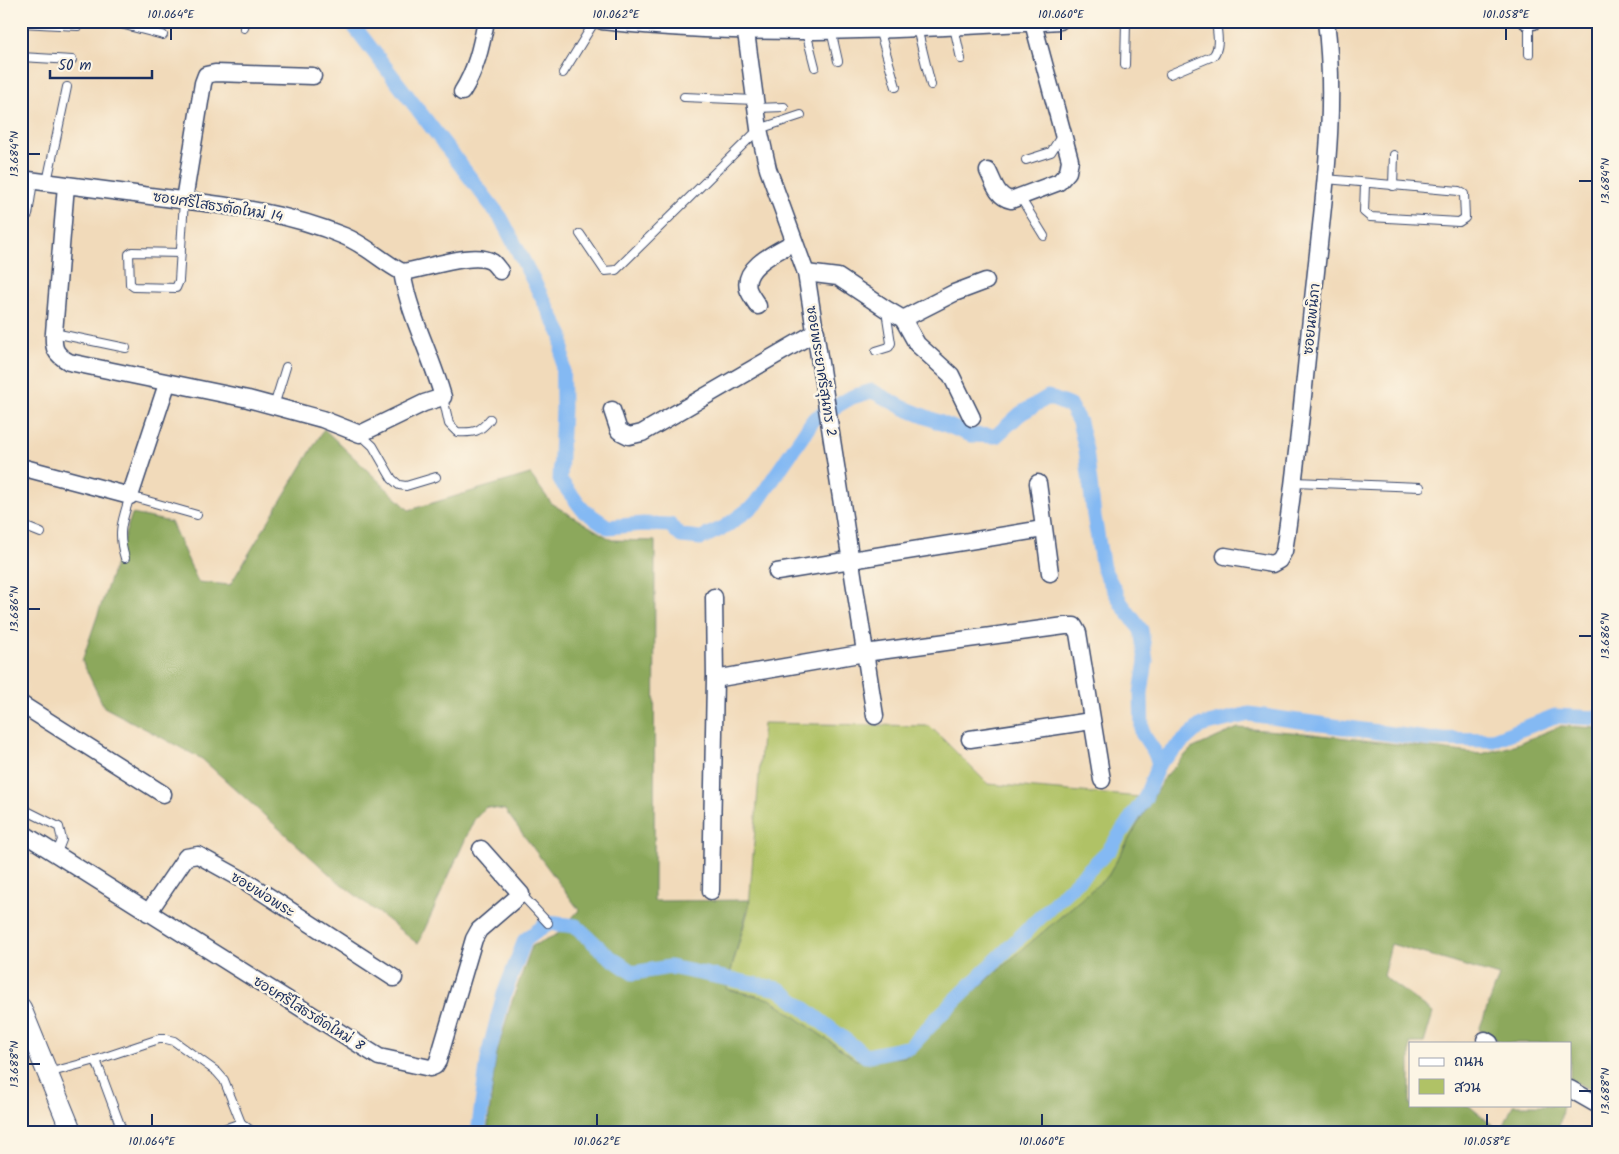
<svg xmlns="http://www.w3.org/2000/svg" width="1619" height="1154" font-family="Kalam,'Playpen Sans Thai',sans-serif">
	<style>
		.green { fill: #b0c266; stroke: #667862 }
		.forest { fill: #8ca85b; stroke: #546c5c }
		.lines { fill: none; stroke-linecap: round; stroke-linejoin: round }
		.canal { stroke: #84b9f3; stroke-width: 15 }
		.service-casing { stroke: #3b496c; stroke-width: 10 }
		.minor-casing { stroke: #3b496c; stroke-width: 19 }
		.tertiary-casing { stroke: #3b496c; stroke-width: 22 }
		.service { stroke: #fff; stroke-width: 8 }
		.minor { stroke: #fff; stroke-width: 16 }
		.tertiary { stroke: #fff; stroke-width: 20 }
		.ticks { fill: none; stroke: #1b2f5e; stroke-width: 2 }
		.labels { text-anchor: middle; stroke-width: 5; stroke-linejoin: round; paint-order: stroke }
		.street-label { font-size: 14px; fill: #1b2f5e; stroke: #fcf5e5 }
		.neatline { fill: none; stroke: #1b2f5e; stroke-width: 2 }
		.ticks-label { font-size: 12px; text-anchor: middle; fill: #1b2f5e }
	</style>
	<rect width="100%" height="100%" fill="#fcf5e5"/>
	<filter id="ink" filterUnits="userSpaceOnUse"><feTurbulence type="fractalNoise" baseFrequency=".02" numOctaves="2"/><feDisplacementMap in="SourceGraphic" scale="10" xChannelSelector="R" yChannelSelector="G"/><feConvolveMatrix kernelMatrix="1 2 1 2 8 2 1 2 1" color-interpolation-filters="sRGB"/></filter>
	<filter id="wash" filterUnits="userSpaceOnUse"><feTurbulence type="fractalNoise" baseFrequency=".0096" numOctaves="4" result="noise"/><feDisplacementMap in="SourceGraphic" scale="20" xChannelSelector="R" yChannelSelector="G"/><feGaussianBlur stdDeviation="1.12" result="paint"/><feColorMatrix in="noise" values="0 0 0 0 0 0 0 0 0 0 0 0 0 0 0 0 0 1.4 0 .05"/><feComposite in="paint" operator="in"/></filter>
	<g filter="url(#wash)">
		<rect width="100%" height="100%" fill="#f1daba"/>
		<!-- green -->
		<polygon class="green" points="763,723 930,726 988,784 1152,798 1108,876 950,1012 906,1057 856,1060 770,999 726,989 749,908"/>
		<!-- forest -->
		<polygon class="forest" points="324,429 409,510 530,474 552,504 612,540 655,541 654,901 750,900 726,989 770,999 856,1060 906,1057 950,1012 1108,876 1164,778 1191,749 1238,728 1304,733 1481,754 1509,747 1561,726 1598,728 1598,1094 1570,1079 1570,1043 1503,1043 1479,1030 1499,976 1391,944 1383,976 1433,1013 1424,1043 1410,1043 1410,1105 1468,1105 1501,1132 1513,1105 1563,1105 1558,1133 487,1133 496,1056 511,1004 532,946 558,934 579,910 505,810 486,807 474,820 418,944 336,880 202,759 104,707 82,661 132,514 171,522 198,582 230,585"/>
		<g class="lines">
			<!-- canal -->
			<g class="canal">
				<polyline points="350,21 501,218 562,336 563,408 560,480 583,510 608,527 643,524 670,525 681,536 701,538 725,527 756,504 814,419 852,397 872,391 904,408 971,435 996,436 1020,414 1048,397 1070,406 1079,422 1086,450 1094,516 1103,568 1121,603 1141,630 1146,661 1141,693 1142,733 1154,751 1159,763 1145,798 1109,850 940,1015 910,1047 866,1056 779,989 670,967 633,973 607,955 576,926 548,923 525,940 504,994 489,1052 478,1133"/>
				<polyline points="1159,763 1200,726 1249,714 1428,739 1493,740 1555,716 1598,718"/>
			</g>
		</g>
	</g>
	<g filter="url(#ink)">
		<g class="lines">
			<!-- service casing -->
			<g class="service-casing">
				<g id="service">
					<polyline points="109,21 163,35"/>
					<polyline points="21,23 78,26"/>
					<polyline points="954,27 961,59"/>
					<polyline points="244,28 245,21"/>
					<polyline points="917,28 931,85"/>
					<polyline points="879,29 896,87"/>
					<polyline points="831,30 838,61"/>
					<polyline points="806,32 815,67"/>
					<polyline points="1529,54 1529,21"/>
					<polyline points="21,57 72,60"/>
					<polyline points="1125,65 1126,21"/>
					<polyline points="563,73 595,21"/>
					<path d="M1170,74L1213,56C1221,47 1217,32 1216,21"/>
					<polyline points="684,97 755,100"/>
					<polyline points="756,108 784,107"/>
					<polyline points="1026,160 1051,152 1062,135"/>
					<polyline points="1326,179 1459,191 1464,194 1465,218 1459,222 1370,217 1364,212 1365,184"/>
					<polyline points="47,182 67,87"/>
					<polyline points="1393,186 1394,155"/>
					<polyline points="1020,197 1044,236"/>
					<polyline points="28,215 33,181"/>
					<polyline points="580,234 605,271 616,270 759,129 801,115"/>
					<polyline points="181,253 132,252 129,254 130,284 134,287 176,288 179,281 184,200"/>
					<polyline points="54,333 126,348"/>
					<polyline points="876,351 889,347 891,343 886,311"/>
					<path d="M443,397L449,424L457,432C474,433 480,432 490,419"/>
					<polyline points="274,406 286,367"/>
					<polyline points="360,434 373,446 392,479 399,485 406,486 436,477"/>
					<polyline points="1295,482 1420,487"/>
					<polyline points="21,525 41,533"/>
					<path d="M125,558C117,533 122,521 130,496L197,515"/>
					<polyline points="21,808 59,827 62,840 56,855"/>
					<polyline points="521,894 548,923"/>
					<polyline points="96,1060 123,1133"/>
					<polyline points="48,1073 96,1060 159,1039 166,1039 174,1041 217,1072 224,1080 241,1123 212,1133"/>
					<polyline points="241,1123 254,1133"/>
				</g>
			</g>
			<!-- minor casing -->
			<g class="minor-casing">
				<g id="minor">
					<path d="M602,21C754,38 907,30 1060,21"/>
					<polyline points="1527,21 1533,21"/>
					<polyline points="746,32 759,129 768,169 806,273 875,716"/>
					<path d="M462,92C476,70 481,47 486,21"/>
					<path d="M988,171C994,183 997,197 1011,200L1059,182L1068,172L1070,160L1033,23"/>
					<path d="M21,179C72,186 122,192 173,199C232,206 289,213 344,236C366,245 381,261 402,272C409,315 431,354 443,397L424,403L360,434L322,419L248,399L69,362C55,354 53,349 54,333L66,185"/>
					<polyline points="184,200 203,83 206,75 215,73 313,76"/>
					<path d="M402,272C423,270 475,250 492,262C495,264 498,269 500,271"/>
					<polyline points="806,273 838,277 886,309 903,319 954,293 986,281"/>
					<path d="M758,306C755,301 750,295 748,289C742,266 779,251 794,242"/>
					<polyline points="903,319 917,344 951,375 972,418"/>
					<polyline points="612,410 619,431 629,436 642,433 816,332"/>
					<polyline points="21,467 130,496 167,384"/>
					<polyline points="1038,483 1050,573"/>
					<path d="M1225,556L1272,564L1279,560L1284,551C1298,462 1305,371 1315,281C1324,195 1337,107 1326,21"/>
					<polyline points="777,572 1043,529"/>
					<polyline points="715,679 865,653 1065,626 1074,626 1078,633 1102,780"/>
					<polyline points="21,704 163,794"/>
					<polyline points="970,739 1091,721"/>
					<polyline points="21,832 379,1057 430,1068 435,1066 438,1061 474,939 479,930 521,894 481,849"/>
					<polyline points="711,891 715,679 714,597"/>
					<polyline points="148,913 186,857 198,855 245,881 394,978"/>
					<polyline points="1485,1040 1490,1043"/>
					<polyline points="1570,1089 1598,1105"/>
				</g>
			</g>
			<!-- tertiary casing -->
			<g class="tertiary-casing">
				<polyline id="tertiary" points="21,1008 72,1133"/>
			</g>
			<!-- service -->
			<use href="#service" class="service"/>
			<!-- minor -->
			<use href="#minor" class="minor"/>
			<!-- tertiary -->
			<use href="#tertiary" class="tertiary"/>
		</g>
	</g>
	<!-- ticks -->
	<path class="ticks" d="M171,40V28M616,40V28M1061,40V28M1506,40V28M28,154H40M1579,181H1592M28,609H40M1579,636H1592M28,1064H40M1579,1091H1592M152,1126V1114M597,1126V1114M1042,1126V1114M1487,1126V1114"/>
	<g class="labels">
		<!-- street labels -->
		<g class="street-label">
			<text transform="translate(218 206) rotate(9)" y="5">ซอยศรีโสธรตัดใหม่ 14</text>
			<text transform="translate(1311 319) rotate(-84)" y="5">ซอยนพนิภา</text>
			<text transform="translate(822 371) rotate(81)" y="5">ซอยพระยาศรีสุนทร 2</text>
			<text transform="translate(263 894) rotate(32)" y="5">ซอยพ่อพระ</text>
			<text transform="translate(309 1013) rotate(32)" y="5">ซอยศรีโสธรตัดใหม่ 8</text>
		</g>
	</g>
	<!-- margin -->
	<rect width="1619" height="1154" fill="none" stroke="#fcf5e5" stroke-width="55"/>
	<!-- legend -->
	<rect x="1409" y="1042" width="162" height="65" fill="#fcf5e5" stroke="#a2a6af"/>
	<rect x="1419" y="1058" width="25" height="8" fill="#ffffff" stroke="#a2a6af"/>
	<text x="1454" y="1066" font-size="15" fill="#1b2f5e">ถนน</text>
	<rect x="1419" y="1079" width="25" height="15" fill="#b0c266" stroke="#a2a6af"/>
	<text x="1454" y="1092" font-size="15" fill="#1b2f5e">สวน</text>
	<!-- scale -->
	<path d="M50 70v8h102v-8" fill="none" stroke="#1b2f5e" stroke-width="2.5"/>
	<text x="58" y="70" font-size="15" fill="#1b2f5e" stroke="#fcf5e5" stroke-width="4" paint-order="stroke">50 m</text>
	<rect x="28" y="28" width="1564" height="1098" class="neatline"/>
	<g class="ticks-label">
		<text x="171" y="18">101.064°E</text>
		<text x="616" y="18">101.062°E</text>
		<text x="1061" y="18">101.060°E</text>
		<text x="1506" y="18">101.058°E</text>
		<text transform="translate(14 154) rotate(-90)" y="4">13.684°N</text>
		<text transform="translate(1605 181) rotate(-90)" y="4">13.684°N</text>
		<text transform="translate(14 609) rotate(-90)" y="4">13.686°N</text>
		<text transform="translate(1605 636) rotate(-90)" y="4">13.686°N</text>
		<text transform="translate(14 1064) rotate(-90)" y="4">13.688°N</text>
		<text transform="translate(1605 1091) rotate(-90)" y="4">13.688°N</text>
		<text x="152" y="1145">101.064°E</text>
		<text x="597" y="1145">101.062°E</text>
		<text x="1042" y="1145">101.060°E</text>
		<text x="1487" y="1145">101.058°E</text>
	</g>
</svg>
